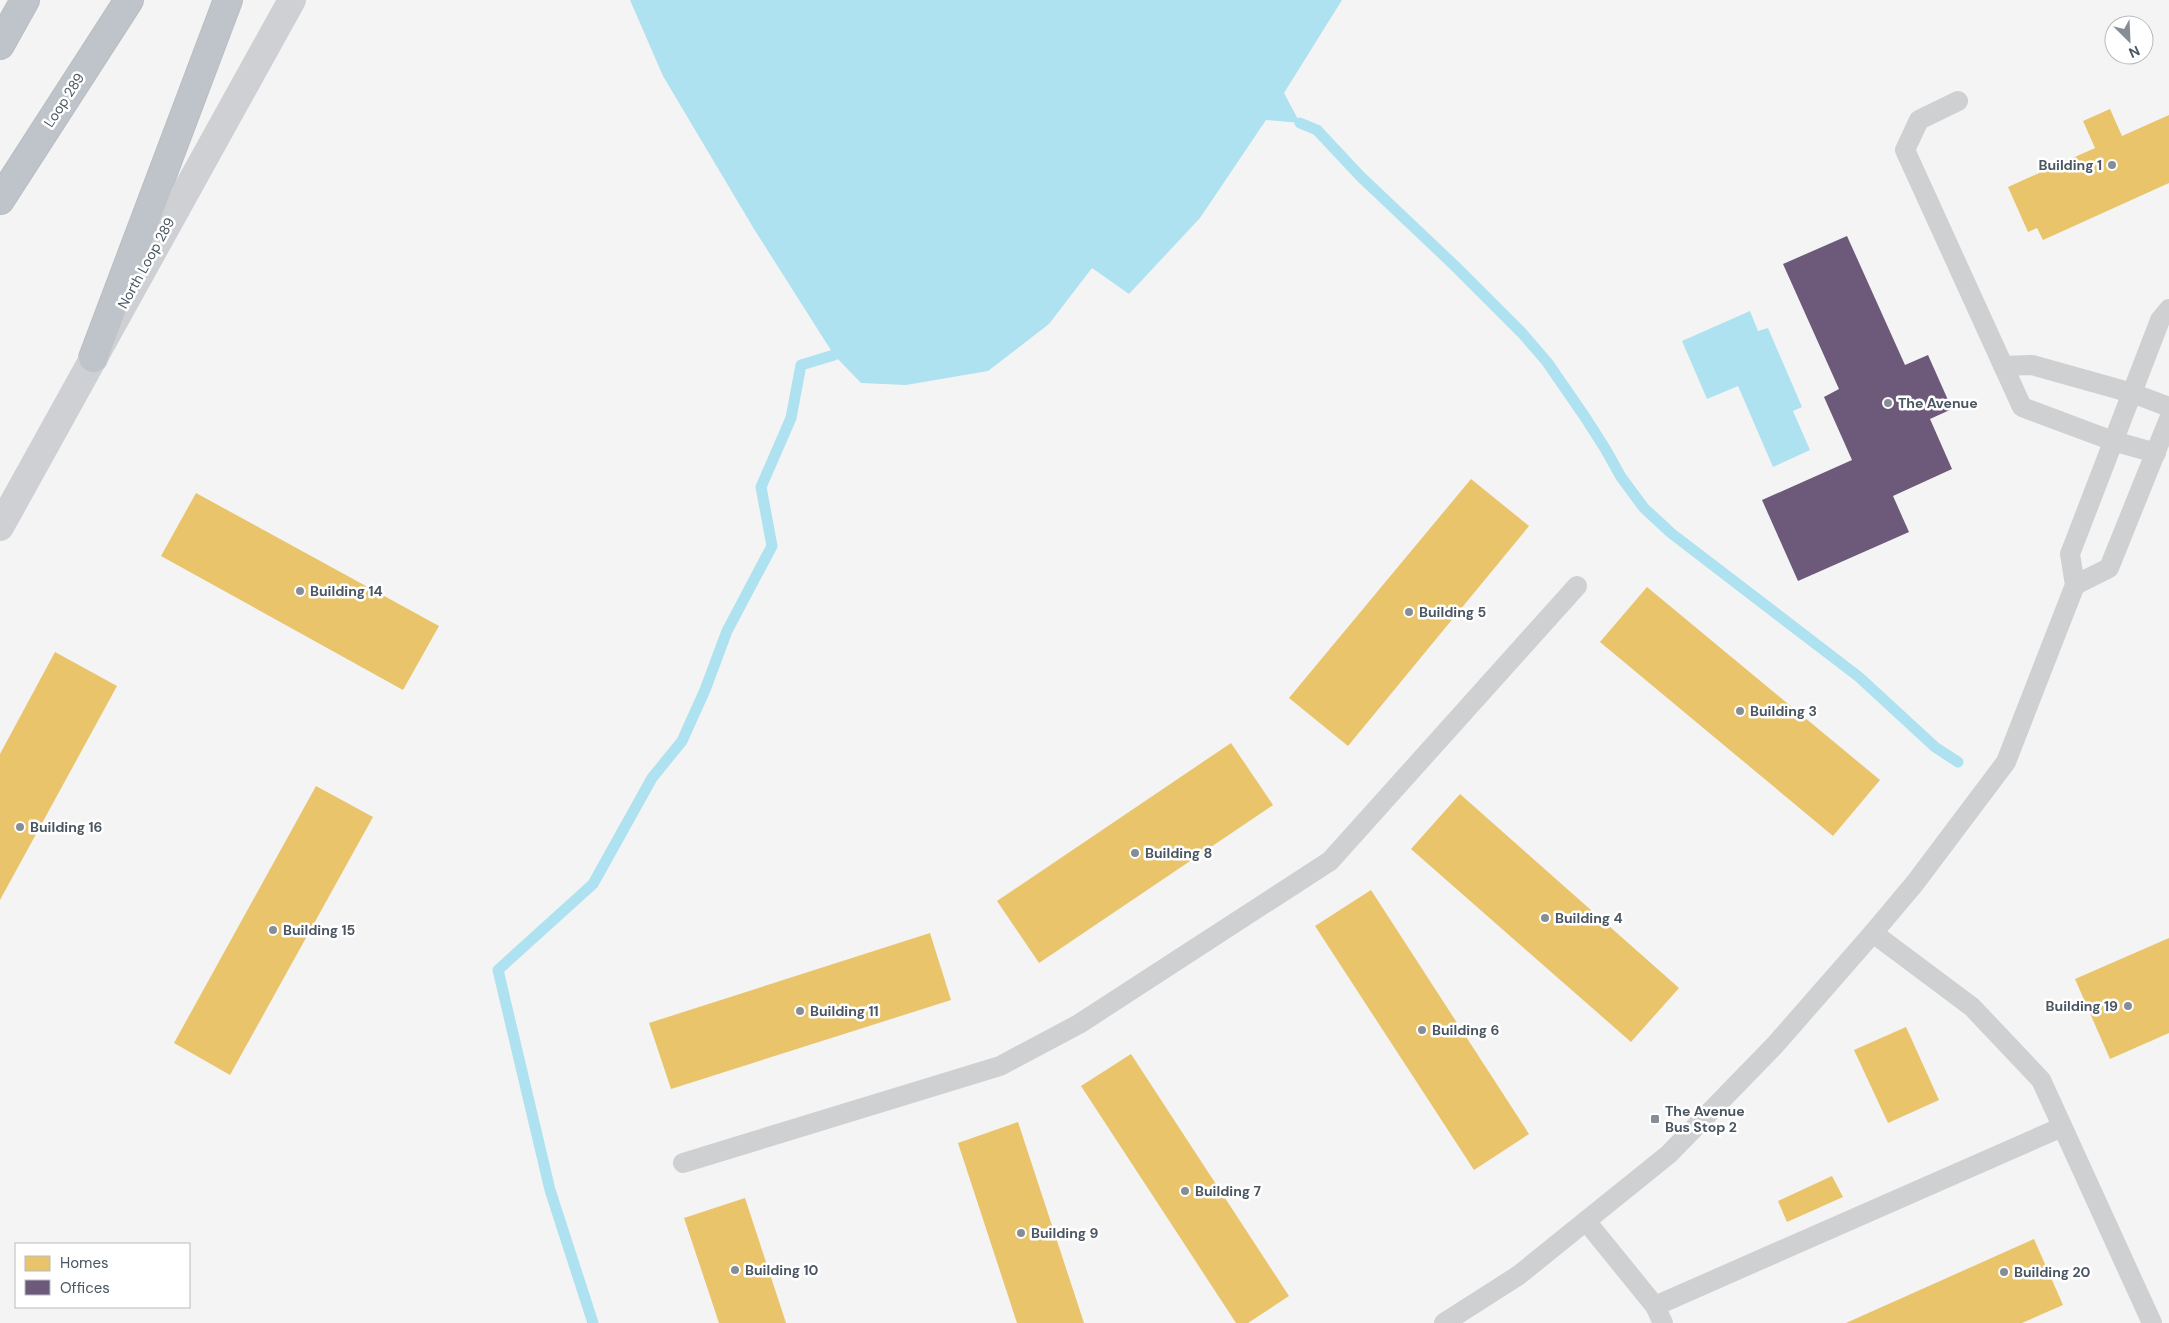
<svg xmlns="http://www.w3.org/2000/svg" width="2169" height="1323" font-family="'DM Sans',sans-serif">
	<style>
		.water { fill: #aee2f0 }
		.homes { fill: #e9c46a }
		.offices { fill: #6d597a }
		.lines { fill: none; stroke-linecap: round; stroke-linejoin: round }
		.stream { stroke: #aee2f0; stroke-width: 11 }
		.highway-casing { stroke: #b9bec3; stroke-width: 30 }
		.lane { stroke: #ced0d2; stroke-width: 20 }
		.secondary { stroke: #ced0d4; stroke-width: 28 }
		.highway { stroke: #bec4c9; stroke-width: 28 }
		.poi-dot { fill: #868d94; stroke: #fff; stroke-width: 2 }
		.labels { text-anchor: middle; stroke-width: 5; stroke-linejoin: round; paint-order: stroke }
		.street-label { font-size: 14px; fill: #4a5661; stroke: #fff }
		.poi-label { font-size: 14px; font-weight: bold; fill: #4a5661; stroke: #fff; text-anchor: start }
	</style>
	<rect width="100%" height="100%" fill="#f4f4f4"/>
	<!-- water -->
	<g class="water">
		<polygon points="630,0 1342,0 1284,93 1300,123 1266,120 1200,218 1129,294 1092,268 1049,324 988,371 906,385 861,383 834,355 754,229 663,76"/>
		<polygon points="1750,311 1758,331 1768,328 1802,407 1793,411 1810,450 1773,467 1738,386 1707,399 1682,341"/>
	</g>
	<!-- homes -->
	<g class="homes">
		<polygon points="2110,109 2122,136 2169,115 2169,183 2043,240 2037,228 2028,232 2008,187 2095,148 2083,121"/>
		<polygon points="1471,479 1529,526 1348,746 1289,698"/>
		<polygon points="196,493 439,626 403,690 161,556"/>
		<polygon points="1647,587 1880,780 1833,836 1600,642"/>
		<polygon points="55,652 117,686 0,900 0,754"/>
		<polygon points="1231,743 1273,805 1039,963 997,901"/>
		<polygon points="316,786 373,817 230,1075 174,1043"/>
		<polygon points="1460,794 1679,988 1631,1042 1411,849"/>
		<polygon points="1371,890 1529,1134 1474,1170 1315,926"/>
		<polygon points="930,933 951,1000 671,1089 649,1023"/>
		<polygon points="2169,938 2169,1033 2110,1059 2075,979"/>
		<polygon points="1906,1027 1939,1100 1888,1123 1854,1050"/>
		<polygon points="1131,1054 1289,1296 1248,1323 1236,1323 1081,1086"/>
		<polygon points="1018,1122 1084,1323 1017,1323 958,1143"/>
		<polygon points="1832,1176 1843,1197 1787,1222 1778,1201"/>
		<polygon points="745,1198 786,1323 719,1323 684,1218"/>
		<polygon points="2034,1239 2063,1305 2022,1323 1846,1323"/>
	</g>
	<!-- offices -->
	<polygon class="offices" points="1847,236 1905,365 1928,355 1952,409 1930,419 1952,469 1893,496 1909,532 1798,581 1762,500 1852,460 1824,397 1839,389 1783,264"/>
	<g class="lines">
		<!-- stream -->
		<g class="stream">
			<polyline points="1300,123 1317,130 1360,176 1455,266 1522,333 1547,362 1585,417 1606,450 1621,477 1644,508 1671,533 1859,677 1935,747 1958,762"/>
			<polyline points="593,1323 550,1190 498,970 593,884 652,778 682,741 705,690 727,631 772,546 761,487 791,418 801,365 834,355"/>
		</g>
		<!-- highway casing -->
		<g class="highway-casing">
			<g id="highway">
				<polyline points="0,45 25,0"/>
				<polyline points="0,200 129,0"/>
				<polyline points="93,358 228,0"/>
			</g>
		</g>
		<!-- lane -->
		<g class="lane">
			<polyline points="1958,101 1919,120 1905,150 2022,407 2113,441 2156,453"/>
			<polyline points="2003,366 2032,365 2132,393 2169,407"/>
			<polyline points="2075,585 2109,568 2169,419"/>
			<polyline points="1873,933 1972,1007 2041,1080 2152,1323"/>
			<polyline points="683,1163 1000,1066 1079,1024 1330,861 1577,586"/>
			<polyline points="1586,1221 1655,1306 1663,1323"/>
			<polyline points="1655,1306 2062,1127"/>
			<polyline points="1444,1323 1519,1275 1669,1154 1775,1045 1873,933 1915,883 2006,762 2075,585 2070,554 2160,320 2169,309"/>
		</g>
		<!-- secondary -->
		<polyline class="secondary" points="0,527 292,0"/>
		<!-- highway -->
		<use href="#highway" class="highway"/>
	</g>
	<!-- markers -->
	<g class="poi-dot">
		<circle cx="2112" cy="165" r="5"/>
		<circle cx="1888" cy="403" r="5"/>
		<circle cx="300" cy="591" r="5"/>
		<circle cx="1409" cy="612" r="5"/>
		<circle cx="1740" cy="711" r="5"/>
		<circle cx="20" cy="827" r="5"/>
		<circle cx="1135" cy="853" r="5"/>
		<circle cx="1545" cy="918" r="5"/>
		<circle cx="273" cy="930" r="5"/>
		<circle cx="2128" cy="1006" r="5"/>
		<circle cx="800" cy="1011" r="5"/>
		<circle cx="1422" cy="1030" r="5"/>
		<rect x="1650" y="1114" width="10" height="10" rx="2.5"/>
		<circle cx="1185" cy="1191" r="5"/>
		<circle cx="1021" cy="1233" r="5"/>
		<circle cx="735" cy="1270" r="5"/>
		<circle cx="2004" cy="1272" r="5"/>
	</g>
	<g class="labels">
		<!-- street labels -->
		<g class="street-label">
			<text transform="translate(64 100) rotate(-57)" y="5">Loop 289</text>
			<text transform="translate(146 263) rotate(-61)" y="5">North Loop 289</text>
		</g>
		<!-- poi labels -->
		<g class="poi-label">
			<text x="2102" y="170" text-anchor="end">Building 1</text>
			<text x="1898" y="408">The Avenue</text>
			<text x="310" y="596">Building 14</text>
			<text x="1419" y="617">Building 5</text>
			<text x="1750" y="716">Building 3</text>
			<text x="30" y="832">Building 16</text>
			<text x="1145" y="858">Building 8</text>
			<text x="1555" y="923">Building 4</text>
			<text x="283" y="935">Building 15</text>
			<text x="2118" y="1011" text-anchor="end">Building 19</text>
			<text x="810" y="1016">Building 11</text>
			<text x="1432" y="1035">Building 6</text>
			<text x="1665" y="1116">The Avenue<tspan x="1665" dy="16">Bus Stop 2</tspan></text>
			<text x="1195" y="1196">Building 7</text>
			<text x="1031" y="1238">Building 9</text>
			<text x="745" y="1275">Building 10</text>
			<text x="2014" y="1277">Building 20</text>
		</g>
	</g>
	<!-- legend -->
	<rect x="15" y="1243" width="175" height="65" fill="#ffffff" stroke="#b7bbc0"/>
	<rect x="25" y="1256" width="25" height="15" fill="#e9c46a" stroke="#b7bbc0"/>
	<text x="60" y="1268" font-size="15" fill="#4a5661">Homes</text>
	<rect x="25" y="1280" width="25" height="15" fill="#6d597a" stroke="#b7bbc0"/>
	<text x="60" y="1293" font-size="15" fill="#4a5661">Offices</text>
	<!-- north arrow -->
	<g transform="translate(2129 40) rotate(156)"><circle r="24" fill="#ffffff" stroke="#b7bbc0"/>
	<path d="M0-4L9 19L0 12L-9 19Z" fill="#868d94"/>
	<text y="-8" font-size="14" font-weight="bold" text-anchor="middle" fill="#4a5661">N</text>
	</g>
</svg>
